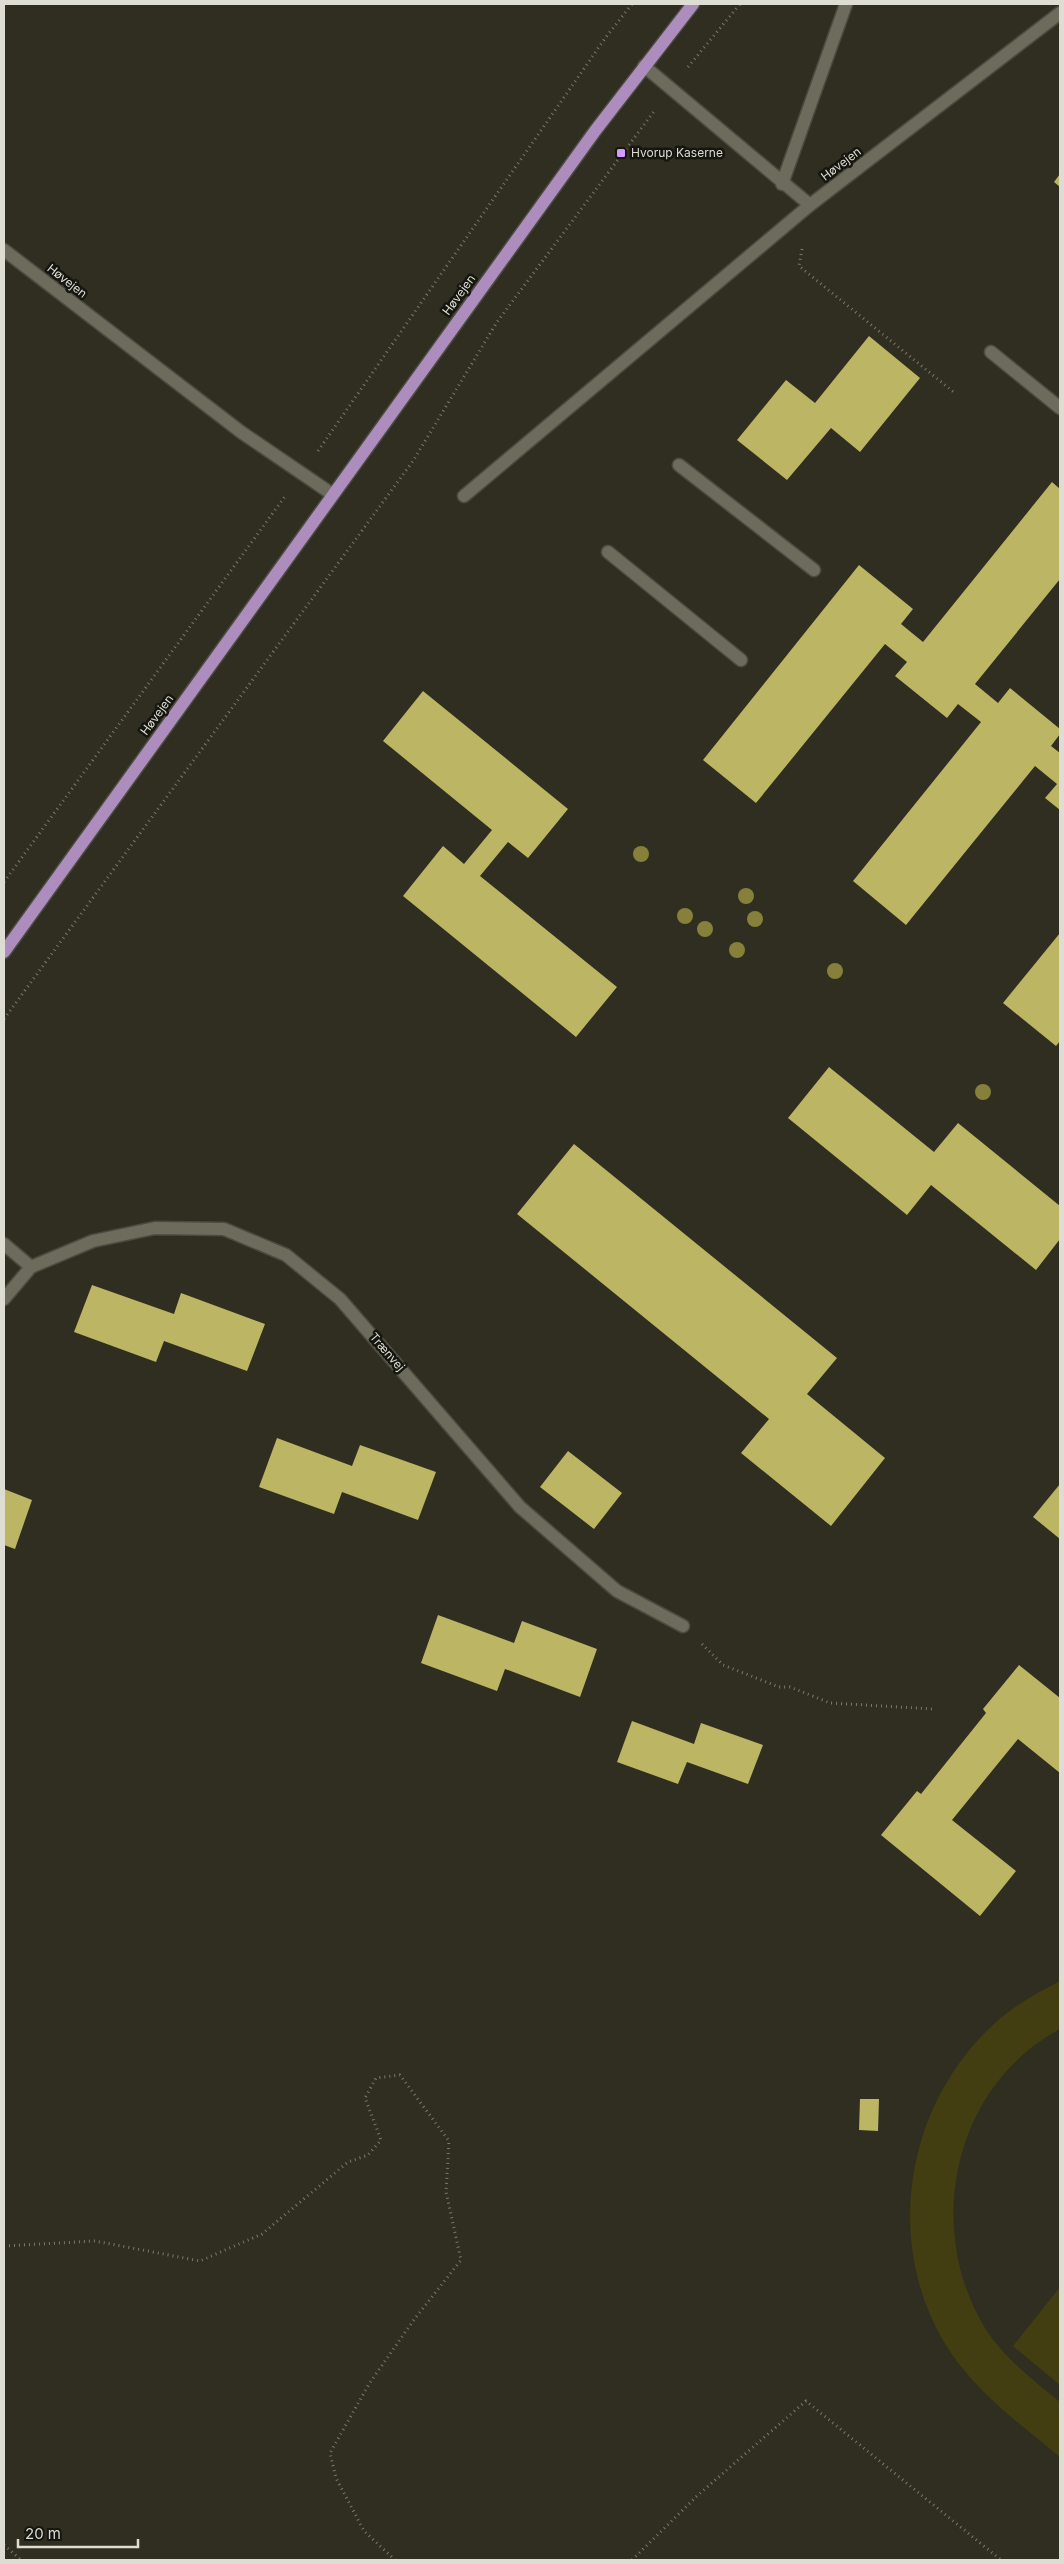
<svg xmlns="http://www.w3.org/2000/svg" width="1064" height="2564" font-family="Inter,sans-serif">
	<style>
		.green { fill: #423e11 }
		.building { fill: #bcb563 }
		.lines { fill: none; stroke-linecap: round; stroke-linejoin: round }
		.service-casing { stroke: #4a4a3f; stroke-width: 15 }
		.minor-casing { stroke: #4a4a3f; stroke-width: 15 }
		.primary-casing { stroke: #4a4a3f; stroke-width: 15 }
		.path { stroke: #79796d; stroke-width: 3; stroke-dasharray: 1 4; stroke-linecap: butt }
		.service { stroke: #6c6b5c; stroke-width: 12 }
		.minor { stroke: #6c6b5c; stroke-width: 12 }
		.primary { stroke: #ac8dbd; stroke-width: 12 }
		.tree { fill: #86803b }
		.poi-dot { fill: #d39cfc; stroke: #161610; stroke-width: 2 }
		.labels { text-anchor: middle; stroke-width: 5; stroke-linejoin: round; paint-order: stroke }
		.poi-label { font-size: 12px; fill: #ddddd4; stroke: #161610; text-anchor: start }
		.street-label { font-size: 12px; fill: #ddddd4; stroke: #161610 }
	</style>
	<rect width="100%" height="100%" fill="#2f2e21"/>
	<!-- green -->
	<g class="green">
		<path d="M1060,1981V2029C953,2086 924,2228 985,2328C1004,2358 1033,2380 1060,2402V2457C1021,2425 980,2395 951,2353C882,2250 903,2107 994,2024C1013,2006 1037,1993 1060,1981Z"/>
		<polygon points="1060,2287 1060,2385 1013,2346"/>
	</g>
	<!-- building -->
	<g class="building">
		<polygon points="1060,174 1060,187 1054,182"/>
		<polygon points="869,336 920,378 860,452 831,428 787,480 737,440 786,380 815,403"/>
		<polygon points="1052,482 1060,489 1060,579 975,684 998,703 1010,688 1060,729 1060,734 1051,746 1060,753 1060,810 1045,798 1057,784 1035,766 906,925 853,881 981,722 958,704 947,718 895,676 907,662 885,644 756,803 703,760 859,565 913,609 901,624 923,642"/>
		<polygon points="423,691 568,809 528,858 508,842 480,876 617,987 576,1037 403,896 443,846 464,864 492,830 383,741"/>
		<polygon points="1060,933 1060,1041 1056,1046 1003,1003"/>
		<polygon points="829,1067 934,1152 958,1123 1060,1206 1060,1239 1036,1270 931,1185 907,1215 788,1118"/>
		<polygon points="574,1144 837,1358 807,1394 885,1458 831,1526 741,1453 769,1419 517,1214"/>
		<polygon points="92,1285 174,1314 181,1293 265,1324 247,1371 164,1341 156,1362 74,1332"/>
		<polygon points="277,1438 352,1466 360,1445 436,1472 418,1520 342,1492 334,1514 259,1487"/>
		<polygon points="568,1451 622,1493 594,1529 540,1487"/>
		<polygon points="1060,1484 1060,1539 1033,1517"/>
		<polygon points="4,1489 32,1500 15,1549 4,1545"/>
		<polygon points="438,1615 514,1643 522,1621 597,1649 580,1697 505,1669 497,1691 421,1663"/>
		<polygon points="1019,1665 1060,1698 1060,1773 1018,1739 952,1820 1016,1871 980,1916 881,1835 917,1791 921,1794 986,1713 983,1709"/>
		<polygon points="632,1721 694,1744 701,1723 763,1745 748,1784 687,1762 678,1784 617,1762"/>
		<polygon points="860,2099 879,2099 878,2131 859,2130"/>
	</g>
	<g class="lines">
		<!-- service casing -->
		<g class="service-casing">
			<g id="service">
				<polyline points="782,184 846,4"/>
				<polyline points="991,352 1060,408"/>
				<polyline points="679,465 814,570"/>
				<polyline points="464,496 810,205"/>
				<polyline points="608,552 741,660"/>
			</g>
		</g>
		<!-- minor casing -->
		<g class="minor-casing">
			<g id="minor">
				<polyline points="644,66 810,205 1060,13"/>
				<polyline points="4,250 241,432 332,494"/>
				<polyline points="4,1244 31,1267"/>
				<polyline points="4,1299 31,1267 93,1241 155,1228 224,1229 286,1255 340,1299 520,1507 617,1591 683,1626"/>
			</g>
		</g>
		<!-- primary casing -->
		<g class="primary-casing">
			<polyline id="primary" points="4,952 595,131 693,4"/>
		</g>
		<!-- path -->
		<g class="path">
			<polyline points="688,67 740,4"/>
			<polyline points="802,249 799,266 956,394"/>
			<polyline points="318,451 606,37 632,4"/>
			<polyline points="4,882 286,495"/>
			<polyline points="4,1019 413,461 497,322 655,110"/>
			<polyline points="702,1644 723,1665 779,1687 790,1687 830,1703 933,1709"/>
			<polyline points="4,2246 95,2241 200,2261 262,2234 348,2162 368,2155 381,2140 365,2098 376,2078 400,2075 449,2141 446,2192 461,2260 413,2321 369,2384 330,2453 336,2478 364,2531 395,2560"/>
			<polyline points="4,2545 21,2560"/>
			<polyline points="632,2560 698,2495 806,2401 1001,2560"/>
		</g>
		<!-- service -->
		<use href="#service" class="service"/>
		<!-- minor -->
		<use href="#minor" class="minor"/>
		<!-- primary -->
		<use href="#primary" class="primary"/>
	</g>
	<!-- trees -->
	<g class="tree">
		<circle cx="641" cy="854" r="8"/>
		<circle cx="746" cy="896" r="8"/>
		<circle cx="685" cy="916" r="8"/>
		<circle cx="755" cy="919" r="8"/>
		<circle cx="705" cy="929" r="8"/>
		<circle cx="737" cy="950" r="8"/>
		<circle cx="835" cy="971" r="8"/>
		<circle cx="983" cy="1092" r="8"/>
	</g>
	<!-- markers -->
	<rect class="poi-dot" x="616" y="148" width="10" height="10" rx="2.5"/>
	<g class="labels">
		<!-- poi labels -->
		<g class="poi-label">
			<text x="631" y="157">Hvorup Kaserne</text>
		</g>
		<!-- street labels -->
		<g class="street-label">
			<text transform="translate(841 164) rotate(-37)" y="4">Høvejen</text>
			<text transform="translate(67 281) rotate(38)" y="4">Høvejen</text>
			<text transform="translate(459 295) rotate(-54)" y="4">Høvejen</text>
			<text transform="translate(157 715) rotate(-54)" y="4">Høvejen</text>
			<text transform="translate(387 1352) rotate(49)" y="4">Trænvej</text>
		</g>
	</g>
	<!-- border -->
	<rect width="1064" height="2564" fill="none" stroke="#ddddd4" stroke-width="10"/>
	<!-- scale -->
	<path d="M18 2539v8h120v-8" fill="none" stroke="#ddddd4" stroke-width="2.5"/>
	<text x="25" y="2539" font-size="15" fill="#ddddd4" stroke="#161610" stroke-width="4" paint-order="stroke">20 m</text>
</svg>
